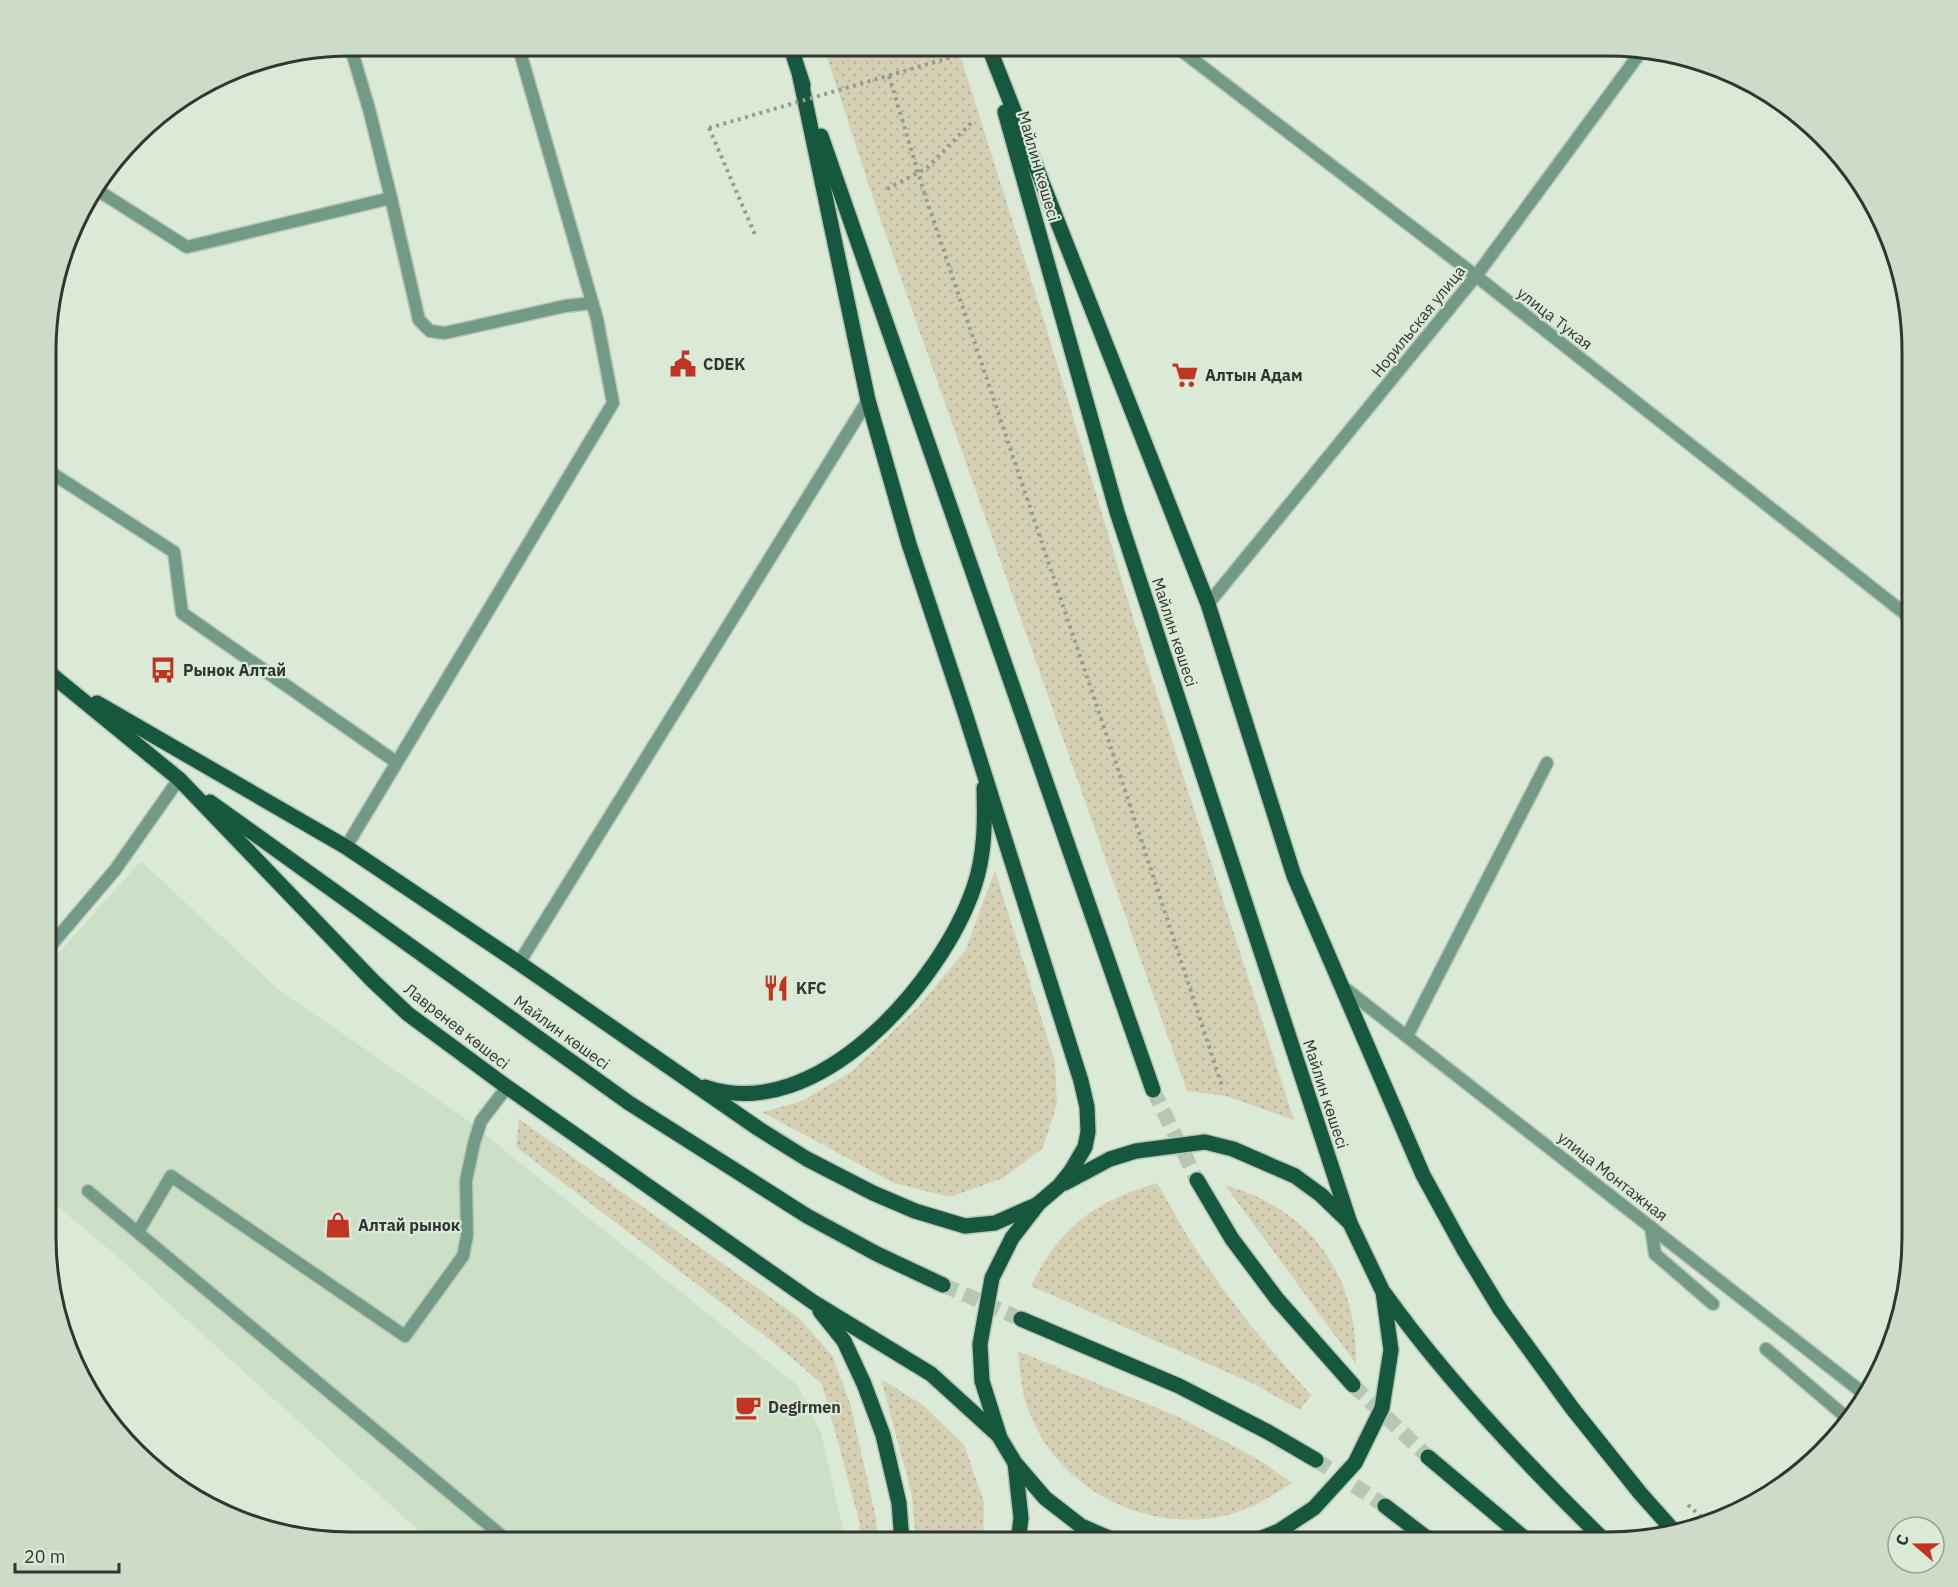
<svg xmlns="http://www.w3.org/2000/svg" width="1958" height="1587" font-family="'IBM Plex Sans',sans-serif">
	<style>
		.built { fill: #cbe0c7 }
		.grass { fill: url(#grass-dots) }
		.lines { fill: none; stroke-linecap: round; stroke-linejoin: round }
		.primary-tunnel { stroke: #b8c6b5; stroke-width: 15; stroke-dasharray: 15 8; stroke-linecap: butt }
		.service-casing { stroke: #b8c6b5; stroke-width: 15 }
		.minor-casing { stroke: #b8c6b5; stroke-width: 15 }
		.primary-casing { stroke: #b8c6b5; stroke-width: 18 }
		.path { stroke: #919d8f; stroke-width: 4; stroke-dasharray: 3 4.5; stroke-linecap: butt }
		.service { stroke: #729a86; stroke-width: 12 }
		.minor { stroke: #729a86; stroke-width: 12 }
		.primary { stroke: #15583e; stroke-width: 15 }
		.path-bridge { stroke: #919d8f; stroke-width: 4; stroke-dasharray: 3 4.5; stroke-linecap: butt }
		.labels { text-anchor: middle; stroke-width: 4.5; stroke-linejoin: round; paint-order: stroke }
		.street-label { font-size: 16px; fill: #313730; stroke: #daead6 }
		.poi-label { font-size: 16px; font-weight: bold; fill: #313730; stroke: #daead6; text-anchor: start }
		.rim { fill: none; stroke: #313730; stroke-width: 3 }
	</style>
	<defs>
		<pattern id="grass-dots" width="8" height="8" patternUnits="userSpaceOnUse" patternTransform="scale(1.5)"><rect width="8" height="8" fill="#d5cfb4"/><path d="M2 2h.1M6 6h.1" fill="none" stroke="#b7b29b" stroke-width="1.8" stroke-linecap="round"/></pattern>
	</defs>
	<rect width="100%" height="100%" fill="#daead6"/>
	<!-- built -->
	<polygon class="built" points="141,861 278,989 463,1117 798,1386 821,1433 846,1542 430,1541 112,1252 46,1197 46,967"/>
	<!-- grass -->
	<g class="grass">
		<polygon points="823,45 957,45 1047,330 1144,654 1294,1120 1226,1096 1187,1091 877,210"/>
		<polygon points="995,871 1055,1062 1057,1104 1043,1148 1003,1178 950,1197 894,1183 762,1112 800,1102 851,1072 917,1008 965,951"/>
		<polygon points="519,1119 798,1317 832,1355 850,1403 876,1518 878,1542 860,1542 859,1520 822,1384 773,1342 516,1147"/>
		<path d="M1157,1183C1171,1206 1184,1232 1199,1254C1232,1305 1270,1350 1311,1395L1300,1410L1254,1384L1031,1286C1061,1226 1094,1202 1157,1183Z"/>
		<path d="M1225,1185C1311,1209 1358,1276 1356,1364Z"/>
		<path d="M1018,1351L1179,1417L1261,1461L1292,1483C1269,1498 1246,1512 1218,1517C1139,1531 1056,1486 1028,1409C1021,1391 1020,1370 1018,1351Z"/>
		<polygon points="881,1379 923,1405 964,1445 984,1502 983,1542 916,1542 912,1495"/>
	</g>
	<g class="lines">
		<!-- primary-tunnel -->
		<g class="primary-tunnel">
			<polyline points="1153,1090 1197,1180"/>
			<polyline points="943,1285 1021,1319"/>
			<polyline points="1353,1385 1428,1457"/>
			<polyline points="1316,1460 1385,1506"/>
		</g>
		<!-- service casing -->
		<g class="service-casing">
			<g id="service">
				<polyline points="94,188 187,247 391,198 369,109 350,45"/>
				<polyline points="391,198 419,320 430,331 445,333 565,306 592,303"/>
				<polyline points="47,470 174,552 182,613 396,762"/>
				<polyline points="346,847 613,403 597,319 518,45"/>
				<polyline points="46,951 115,870 179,779"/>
				<polyline points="519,963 868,400"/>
				<polyline points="88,1191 508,1541"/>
				<polyline points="1651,1227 1655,1254 1713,1304"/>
				<polyline points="138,1232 171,1176 405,1336 463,1256 467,1236 466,1181 474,1143 481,1121 507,1087"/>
				<polyline points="1766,1349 1847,1418"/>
			</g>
		</g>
		<!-- minor casing -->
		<g class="minor-casing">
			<g id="minor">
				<polyline points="1174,45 1476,276 1913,620"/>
				<polyline points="1208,604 1476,276 1643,49"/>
				<polyline points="1342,986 1863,1393"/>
				<polyline points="1407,1036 1547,763"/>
			</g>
		</g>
		<!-- primary casing -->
		<g class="primary-casing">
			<g id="primary">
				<polyline points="790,45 803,85"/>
				<polyline points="988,45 1208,604 1294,876 1423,1175 1463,1248 1500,1309 1572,1408 1640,1493 1672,1529"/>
				<polyline points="800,77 868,400 909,544 965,713 1081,1081 1087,1107 1088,1132 1085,1147 1071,1171 1059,1186 1039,1203 1012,1238 992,1278 980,1344 982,1381 1000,1438 1015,1463 1045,1498 1081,1526 1118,1542"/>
				<polyline points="1005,112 1117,512 1350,1223"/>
				<polyline points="821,136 1153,1090"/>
				<polyline points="47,671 179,779 373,981 408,1014 507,1087 813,1302 931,1374 998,1435"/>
				<polyline points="97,703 346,847 519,963 759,1129 807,1159 873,1193 915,1211 965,1226 995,1223 1036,1205"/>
				<polyline points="210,802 629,1103 807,1216 877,1254 943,1285"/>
				<path d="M705,1087C817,1126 942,982 974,887C985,855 985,822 984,788"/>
				<polyline points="1197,1180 1232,1239 1277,1299 1353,1385"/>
				<polyline points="1065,1183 1110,1159 1136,1151 1205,1142 1233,1149 1295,1176 1321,1195 1350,1223 1383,1292 1391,1350 1382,1408 1355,1463 1314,1508 1279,1531 1252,1542"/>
				<path d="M1385,1294C1448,1382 1528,1466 1606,1542"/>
				<polyline points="820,1311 844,1341 864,1384 883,1435 899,1503 902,1542"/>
				<polyline points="1021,1319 1179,1386 1268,1432 1316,1460"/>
				<polyline points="1428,1457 1529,1542"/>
				<polyline points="1015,1463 1021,1518 1018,1542"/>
				<polyline points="1385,1506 1432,1542"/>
			</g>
		</g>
		<!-- path -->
		<g class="path">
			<polyline points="709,128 756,237"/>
			<polyline points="887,189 927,168 974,120"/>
			<polyline points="924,192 1119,772 1222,1086"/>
			<polyline points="1688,1505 1707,1522"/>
		</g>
		<!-- service -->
		<use href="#service" class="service"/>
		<!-- minor -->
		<use href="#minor" class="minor"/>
		<!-- primary -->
		<use href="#primary" class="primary"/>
		<!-- path-bridge -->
		<g class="path-bridge">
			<polyline points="889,76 924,192"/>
			<polyline points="709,128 993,45"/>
		</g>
	</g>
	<!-- icons -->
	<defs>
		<g id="civic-bare" transform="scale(2.07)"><path d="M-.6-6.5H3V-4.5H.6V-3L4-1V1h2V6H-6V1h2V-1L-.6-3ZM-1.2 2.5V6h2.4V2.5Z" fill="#c03421" stroke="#daead6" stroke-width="2.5" paint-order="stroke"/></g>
		<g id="supermarket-bare" transform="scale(2.07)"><path d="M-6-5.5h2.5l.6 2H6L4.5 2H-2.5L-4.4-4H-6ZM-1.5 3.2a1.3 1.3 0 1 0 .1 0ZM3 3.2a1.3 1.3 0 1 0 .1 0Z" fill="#c03421" stroke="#daead6" stroke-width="2.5" paint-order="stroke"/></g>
		<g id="bus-bare" transform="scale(2.07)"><path d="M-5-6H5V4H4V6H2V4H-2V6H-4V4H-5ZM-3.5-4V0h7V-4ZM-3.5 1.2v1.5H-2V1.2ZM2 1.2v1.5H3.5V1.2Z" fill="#c03421" stroke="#daead6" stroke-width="2.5" paint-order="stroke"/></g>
		<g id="restaurant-bare" transform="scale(2.07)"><path d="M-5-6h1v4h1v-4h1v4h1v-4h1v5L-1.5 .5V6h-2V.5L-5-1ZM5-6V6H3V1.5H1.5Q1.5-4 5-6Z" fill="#c03421" stroke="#daead6" stroke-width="2.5" paint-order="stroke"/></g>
		<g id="shop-bare" transform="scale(2.07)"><path d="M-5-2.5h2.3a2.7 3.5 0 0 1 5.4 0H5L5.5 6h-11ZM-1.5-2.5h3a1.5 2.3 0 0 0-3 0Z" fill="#c03421" stroke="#daead6" stroke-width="2.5" paint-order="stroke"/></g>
		<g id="cafe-bare" transform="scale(2.07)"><path d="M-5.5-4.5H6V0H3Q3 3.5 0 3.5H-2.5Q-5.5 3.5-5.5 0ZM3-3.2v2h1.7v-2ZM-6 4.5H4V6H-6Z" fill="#c03421" stroke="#daead6" stroke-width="2.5" paint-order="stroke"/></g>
	</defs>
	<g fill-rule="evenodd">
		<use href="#civic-bare" x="683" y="364"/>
		<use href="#supermarket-bare" x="1185" y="375"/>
		<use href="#bus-bare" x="163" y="670"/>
		<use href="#restaurant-bare" x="776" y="988"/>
		<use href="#shop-bare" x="338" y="1225"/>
		<use href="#cafe-bare" x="748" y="1407"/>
	</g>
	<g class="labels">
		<!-- street labels -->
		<g class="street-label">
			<text transform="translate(1039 166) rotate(74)" y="6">Майлин көшесі</text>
			<text transform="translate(1555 318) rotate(38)" y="6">улица Тукая</text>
			<text transform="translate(1418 321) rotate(-51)" y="6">Норильская улица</text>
			<text transform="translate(1175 632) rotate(72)" y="6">Майлин көшесі</text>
			<text transform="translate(457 1026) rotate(38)" y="6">Лавренев көшесі</text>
			<text transform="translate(562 1032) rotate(36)" y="6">Майлин көшесі</text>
			<text transform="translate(1326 1094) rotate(72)" y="6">Майлин көшесі</text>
			<text transform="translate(1613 1176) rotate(38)" y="6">улица Монтажная</text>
		</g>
		<!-- poi labels -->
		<g class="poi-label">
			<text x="703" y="370">CDEK</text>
			<text x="1205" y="381">Алтын Адам</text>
			<text x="183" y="676">Рынoк Алтай</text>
			<text x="796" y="994">KFC</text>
			<text x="358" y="1231">Алтай рынок</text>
			<text x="768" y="1413">Degirmen</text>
		</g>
	</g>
	<!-- crop -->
	<path d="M0 0H1958V1587H0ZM351 56H1607A295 295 0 0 1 1902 351V1237A295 295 0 0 1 1607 1532H351A295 295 0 0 1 56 1237V351A295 295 0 0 1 351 56Z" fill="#ccdcc9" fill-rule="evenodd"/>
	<path class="rim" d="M351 56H1607A295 295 0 0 1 1902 351V1237A295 295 0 0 1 1607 1532H351A295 295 0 0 1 56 1237V351A295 295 0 0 1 351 56Z"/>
	<!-- north arrow -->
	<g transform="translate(1916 1545) rotate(290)"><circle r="28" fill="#daead6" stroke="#96a294" stroke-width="1.5"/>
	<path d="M0-4.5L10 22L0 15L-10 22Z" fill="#c03421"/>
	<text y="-9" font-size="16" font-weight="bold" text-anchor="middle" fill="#313730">С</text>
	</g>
	<!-- scale -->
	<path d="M15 1563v9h104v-9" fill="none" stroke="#313730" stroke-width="3"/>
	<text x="24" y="1563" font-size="18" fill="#313730" stroke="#daead6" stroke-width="4.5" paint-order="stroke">20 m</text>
</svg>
